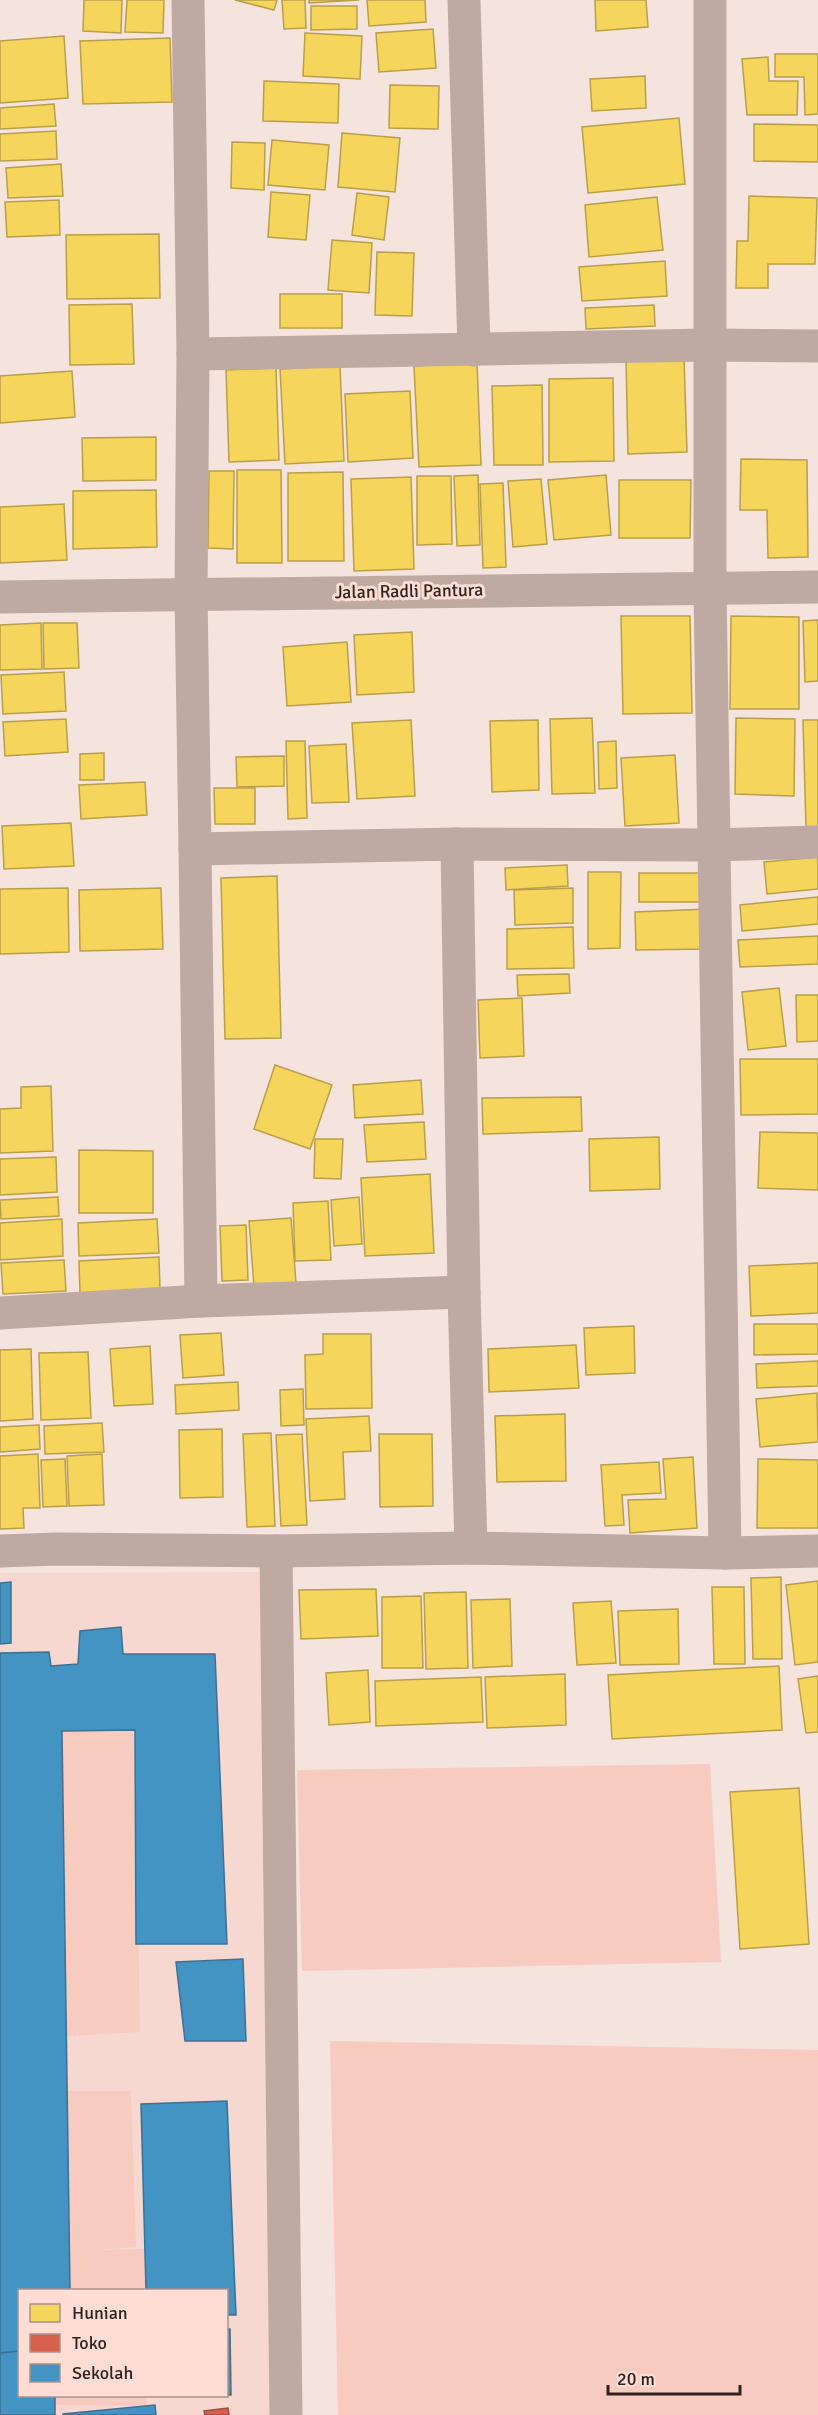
<svg xmlns="http://www.w3.org/2000/svg" width="818" height="2415" font-family="Signika,sans-serif">
	<style>
		.built { fill: #f7d8d0; fill-rule: evenodd }
		.green { fill: #f7cbc0 }
		.homes { fill: #f6d55c; stroke: #ba9f4a; stroke-width: 1.5 }
		.shops { fill: #d6604d; stroke: #a44d40; stroke-width: 1.5 }
		.schools { fill: #4393c3; stroke: #3d7192; stroke-width: 1.5 }
		.lines { fill: none; stroke-linecap: round; stroke-linejoin: round }
		.minor { stroke: #bfa9a3; stroke-width: 33 }
		.labels { text-anchor: middle; stroke-width: 6; stroke-linejoin: round; paint-order: stroke }
		.street-label { font-size: 18px; fill: #2f2220; stroke: #ffddd4 }
	</style>
	<rect width="100%" height="100%" fill="#f5e3de"/>
	<!-- built -->
	<path class="built" d="M266,1572L271,2415H0V1573ZM20,2290H226V2396H20Z"/>
	<!-- green -->
	<g class="green">
		<polygon points="135,1730 140,2032 67,2036 62,1731"/>
		<polygon points="710,1764 721,1962 302,1971 297,1770"/>
		<polygon points="330,2041 818,2050 818,2415 338,2415"/>
		<polygon points="67,2091 131,2091 136,2247 96,2250 145,2249 145,2290 70,2290"/>
		<polygon points="55,2396 146,2396 147,2406 55,2405"/>
	</g>
	<!-- homes -->
	<g class="homes">
		<polygon points="84,0 122,0 121,33 83,31"/>
		<polygon points="127,0 164,0 163,33 125,32"/>
		<polygon points="235,0 277,0 274,10"/>
		<polygon points="282,0 305,0 306,28 284,29"/>
		<polygon points="309,0 359,0 309,3"/>
		<polygon points="367,0 425,0 426,22 369,26"/>
		<polygon points="595,0 646,0 648,27 596,31"/>
		<polygon points="311,6 357,6 357,29 311,30"/>
		<polygon points="433,29 436,68 379,72 376,33"/>
		<polygon points="305,33 362,36 360,79 303,76"/>
		<polygon points="64,36 68,98 0,103 0,41"/>
		<polygon points="170,38 172,102 83,104 80,41"/>
		<polygon points="775,54 818,54 818,114 805,115 804,77 775,77"/>
		<polygon points="768,57 769,81 798,81 797,115 747,115 742,59"/>
		<polygon points="645,76 646,108 592,111 590,79"/>
		<polygon points="264,81 339,84 338,123 263,121"/>
		<polygon points="390,85 439,86 438,129 389,128"/>
		<polygon points="54,104 56,126 0,129 0,108"/>
		<polygon points="679,118 685,184 588,193 582,127"/>
		<polygon points="754,124 818,125 818,162 754,161"/>
		<polygon points="56,131 57,159 0,161 0,134"/>
		<polygon points="342,133 400,138 395,192 338,187"/>
		<polygon points="272,140 329,145 325,190 268,185"/>
		<polygon points="232,142 265,143 264,190 231,188"/>
		<polygon points="61,164 63,196 8,198 6,168"/>
		<polygon points="271,192 310,195 306,240 268,237"/>
		<polygon points="357,193 389,197 384,240 352,235"/>
		<polygon points="749,196 817,198 815,264 768,264 768,288 736,288 737,241 748,241"/>
		<polygon points="657,197 663,250 589,257 585,205"/>
		<polygon points="59,200 60,235 7,237 5,202"/>
		<polygon points="159,234 160,298 67,299 66,235"/>
		<polygon points="332,240 372,243 369,293 328,290"/>
		<polygon points="377,252 414,253 412,316 375,315"/>
		<polygon points="665,261 667,296 582,301 579,267"/>
		<rect x="280" y="294" width="62" height="34"/>
		<polygon points="132,304 134,364 70,365 69,305"/>
		<polygon points="654,305 655,326 586,329 585,308"/>
		<polygon points="684,358 687,452 628,454 626,359"/>
		<polygon points="477,363 481,465 419,467 414,366"/>
		<polygon points="340,366 344,461 285,464 280,369"/>
		<polygon points="276,368 279,460 229,462 226,370"/>
		<polygon points="72,371 75,417 0,423 0,376"/>
		<polygon points="613,378 614,461 549,462 549,379"/>
		<polygon points="542,385 543,465 494,465 492,386"/>
		<polygon points="410,391 413,458 348,462 345,394"/>
		<polygon points="156,437 156,480 83,481 82,438"/>
		<polygon points="741,459 807,460 808,557 768,558 767,510 740,510"/>
		<polygon points="237,470 281,470 282,563 237,563"/>
		<polygon points="209,471 234,471 233,549 208,548"/>
		<polygon points="343,472 344,561 288,561 288,473"/>
		<polygon points="478,475 480,545 457,546 454,476"/>
		<polygon points="606,475 611,535 554,540 548,480"/>
		<polygon points="417,476 451,476 452,544 417,545"/>
		<polygon points="411,477 414,569 354,571 351,479"/>
		<polygon points="541,479 547,544 513,547 508,481"/>
		<polygon points="619,480 691,480 690,538 619,538"/>
		<polygon points="503,483 506,567 483,568 480,484"/>
		<polygon points="156,490 157,547 73,549 73,491"/>
		<polygon points="64,504 67,560 0,563 0,507"/>
		<polygon points="621,616 690,616 692,713 623,714"/>
		<polygon points="731,616 799,617 799,709 730,709"/>
		<polygon points="818,620 818,681 805,682 803,621"/>
		<polygon points="41,623 42,669 0,670 0,625"/>
		<polygon points="43,623 77,623 79,668 44,669"/>
		<polygon points="412,632 414,692 357,695 354,635"/>
		<polygon points="347,642 351,702 287,706 283,647"/>
		<polygon points="64,672 66,711 3,714 1,675"/>
		<polygon points="592,718 595,793 552,794 550,719"/>
		<polygon points="736,718 795,719 794,796 735,794"/>
		<polygon points="66,719 68,752 5,756 3,722"/>
		<polygon points="411,720 415,796 357,799 352,723"/>
		<polygon points="538,720 539,790 492,792 490,721"/>
		<polygon points="803,720 818,720 818,828 806,828"/>
		<polygon points="286,741 305,741 307,818 288,819"/>
		<polygon points="616,741 617,788 599,789 598,742"/>
		<polygon points="346,744 349,802 312,803 309,746"/>
		<polygon points="104,753 104,780 80,780 80,754"/>
		<polygon points="675,755 679,823 625,826 621,758"/>
		<polygon points="284,756 284,786 237,787 236,757"/>
		<polygon points="145,782 147,815 81,819 79,785"/>
		<polygon points="214,788 255,788 255,824 215,824"/>
		<polygon points="71,823 74,866 4,869 2,826"/>
		<polygon points="818,857 818,889 767,894 764,862"/>
		<polygon points="567,865 568,886 506,890 505,868"/>
		<polygon points="588,872 621,872 620,948 588,949"/>
		<rect x="639" y="873" width="64" height="29"/>
		<polygon points="277,876 281,1038 225,1039 221,878"/>
		<polygon points="68,888 69,952 0,954 0,889"/>
		<polygon points="161,888 163,949 80,951 79,890"/>
		<polygon points="573,888 573,923 515,925 514,890"/>
		<polygon points="818,897 818,924 742,931 740,905"/>
		<polygon points="708,909 709,949 636,950 635,912"/>
		<polygon points="573,927 574,968 507,969 507,929"/>
		<polygon points="818,936 818,964 740,967 738,940"/>
		<polygon points="569,974 570,993 518,996 517,975"/>
		<polygon points="779,988 786,1046 748,1050 742,992"/>
		<polygon points="796,995 818,995 818,1041 797,1042"/>
		<polygon points="522,998 524,1056 480,1058 478,1000"/>
		<polygon points="740,1059 818,1059 818,1114 741,1115"/>
		<polygon points="275,1065 332,1085 310,1149 254,1129"/>
		<polygon points="421,1080 423,1114 355,1118 353,1085"/>
		<polygon points="51,1086 53,1151 0,1153 0,1109 21,1108 21,1087"/>
		<polygon points="581,1097 582,1131 483,1134 482,1098"/>
		<polygon points="424,1122 426,1159 367,1162 364,1125"/>
		<polygon points="760,1132 818,1133 818,1190 758,1188"/>
		<polygon points="659,1137 660,1189 590,1191 589,1139"/>
		<polygon points="315,1139 343,1139 341,1179 314,1178"/>
		<polygon points="79,1150 153,1151 153,1213 79,1213"/>
		<polygon points="56,1157 57,1192 0,1195 0,1159"/>
		<polygon points="430,1174 434,1253 365,1256 361,1178"/>
		<polygon points="58,1197 59,1216 1,1219 0,1200"/>
		<polygon points="359,1197 362,1244 334,1246 331,1200"/>
		<polygon points="328,1201 331,1260 295,1261 293,1203"/>
		<polygon points="291,1218 296,1283 254,1286 249,1221"/>
		<polygon points="62,1219 63,1256 0,1260 0,1223"/>
		<polygon points="157,1219 159,1253 79,1256 78,1223"/>
		<polygon points="246,1225 248,1280 222,1281 220,1226"/>
		<polygon points="159,1257 160,1289 80,1293 79,1261"/>
		<polygon points="64,1260 66,1291 3,1294 1,1263"/>
		<polygon points="818,1263 818,1313 751,1316 749,1266"/>
		<polygon points="754,1324 818,1324 818,1354 754,1355"/>
		<polygon points="634,1326 635,1373 586,1375 584,1328"/>
		<polygon points="221,1333 224,1375 183,1378 180,1335"/>
		<polygon points="323,1334 371,1334 372,1408 306,1409 305,1355 323,1354"/>
		<polygon points="576,1345 579,1388 489,1392 488,1349"/>
		<polygon points="150,1346 153,1404 114,1406 110,1349"/>
		<polygon points="31,1349 33,1419 0,1421 0,1350"/>
		<polygon points="88,1352 91,1418 41,1420 39,1353"/>
		<polygon points="818,1361 818,1386 757,1388 756,1364"/>
		<polygon points="238,1382 239,1410 176,1414 175,1385"/>
		<polygon points="303,1389 304,1425 281,1426 280,1390"/>
		<polygon points="817,1393 818,1442 760,1447 756,1399"/>
		<polygon points="565,1414 566,1481 497,1482 495,1416"/>
		<polygon points="369,1416 371,1451 343,1452 345,1499 310,1501 306,1419"/>
		<polygon points="102,1423 104,1452 45,1454 44,1426"/>
		<polygon points="39,1425 40,1449 0,1452 0,1427"/>
		<polygon points="222,1429 223,1497 180,1498 179,1430"/>
		<polygon points="271,1433 275,1526 247,1527 243,1434"/>
		<polygon points="302,1434 307,1525 281,1526 276,1435"/>
		<polygon points="379,1434 432,1434 433,1506 380,1507"/>
		<polygon points="38,1454 40,1508 23,1508 24,1528 0,1529 0,1456"/>
		<polygon points="102,1454 104,1505 69,1506 67,1456"/>
		<polygon points="693,1457 697,1528 630,1533 628,1500 666,1499 663,1459"/>
		<polygon points="65,1459 67,1506 43,1507 41,1460"/>
		<polygon points="758,1459 818,1460 818,1528 757,1528"/>
		<polygon points="659,1462 661,1493 622,1495 624,1525 605,1526 601,1465"/>
		<polygon points="781,1577 782,1659 753,1659 751,1578"/>
		<polygon points="818,1581 818,1662 795,1665 786,1585"/>
		<polygon points="712,1587 744,1587 745,1664 714,1664"/>
		<polygon points="376,1589 378,1636 301,1639 299,1590"/>
		<polygon points="466,1592 468,1668 426,1669 424,1593"/>
		<polygon points="421,1596 423,1668 382,1668 382,1597"/>
		<polygon points="510,1599 512,1666 473,1668 471,1600"/>
		<polygon points="611,1601 616,1663 577,1665 573,1603"/>
		<polygon points="678,1609 679,1664 620,1665 618,1611"/>
		<polygon points="779,1666 782,1730 612,1739 608,1675"/>
		<polygon points="368,1670 370,1722 329,1725 326,1673"/>
		<polygon points="565,1674 566,1725 487,1728 485,1677"/>
		<polygon points="818,1676 818,1732 806,1733 798,1679"/>
		<polygon points="481,1677 483,1722 376,1726 375,1681"/>
		<polygon points="799,1788 809,1944 740,1949 730,1792"/>
	</g>
	<!-- shops -->
	<polygon class="shops" points="228,2408 229,2415 205,2415 204,2411"/>
	<!-- schools -->
	<g class="schools">
		<polygon points="11,1582 11,1643 0,1644 0,1583"/>
		<polygon points="121,1627 123,1654 215,1654 227,1944 136,1944 135,1730 62,1731 70,2290 20,2290 20,2351 0,2353 0,1653 49,1652 51,1666 78,1664 80,1631"/>
		<polygon points="243,1959 246,2041 185,2041 176,1962"/>
		<polygon points="227,2101 236,2315 226,2315 226,2290 146,2290 141,2104"/>
		<polygon points="226,2329 230,2329 231,2395 226,2395"/>
		<polygon points="20,2351 20,2396 55,2396 55,2415 0,2415 0,2353"/>
		<polygon points="155,2405 156,2415 63,2415 63,2414"/>
	</g>
	<g class="lines">
		<!-- minor -->
		<g class="minor">
			<polyline points="188,0 193,354"/>
			<polyline points="464,0 474,350"/>
			<polyline points="710,0 710,588 725,1553"/>
			<polyline points="818,346 709,345 193,354 191,594 195,849 457,844 714,845 818,842"/>
			<polyline points="0,597 818,587"/>
			<polyline points="457,844 464,1292 471,1548"/>
			<polyline points="195,849 201,1301"/>
			<polyline points="0,1313 201,1301 464,1292"/>
			<polyline points="0,1551 57,1549 276,1551 471,1548 725,1553 818,1551"/>
			<polyline points="276,1551 286,2415"/>
		</g>
	</g>
	<g class="labels">
		<!-- street labels -->
		<g class="street-label">
			<text transform="translate(409 591) rotate(-1)" y="6">Jalan Radli Pantura</text>
		</g>
	</g>
	<!-- legend -->
	<rect x="18" y="2289" width="210" height="108" fill="#ffddd4" stroke="#ac928c" stroke-width="1.5"/>
	<rect x="30" y="2304" width="30" height="18" fill="#f6d55c" stroke="#ac928c" stroke-width="1.5"/>
	<text x="72" y="2319" font-size="18" fill="#2f2220">Hunian</text>
	<rect x="30" y="2334" width="30" height="18" fill="#d6604d" stroke="#ac928c" stroke-width="1.5"/>
	<text x="72" y="2349" font-size="18" fill="#2f2220">Toko</text>
	<rect x="30" y="2364" width="30" height="18" fill="#4393c3" stroke="#ac928c" stroke-width="1.5"/>
	<text x="72" y="2379" font-size="18" fill="#2f2220">Sekolah</text>
	<!-- scale -->
	<path d="M608 2385v9h132v-9" fill="none" stroke="#2f2220" stroke-width="3"/>
	<text x="617" y="2385" font-size="18" fill="#2f2220" stroke="#ffddd4" stroke-width="4.5" paint-order="stroke">20 m</text>
</svg>
